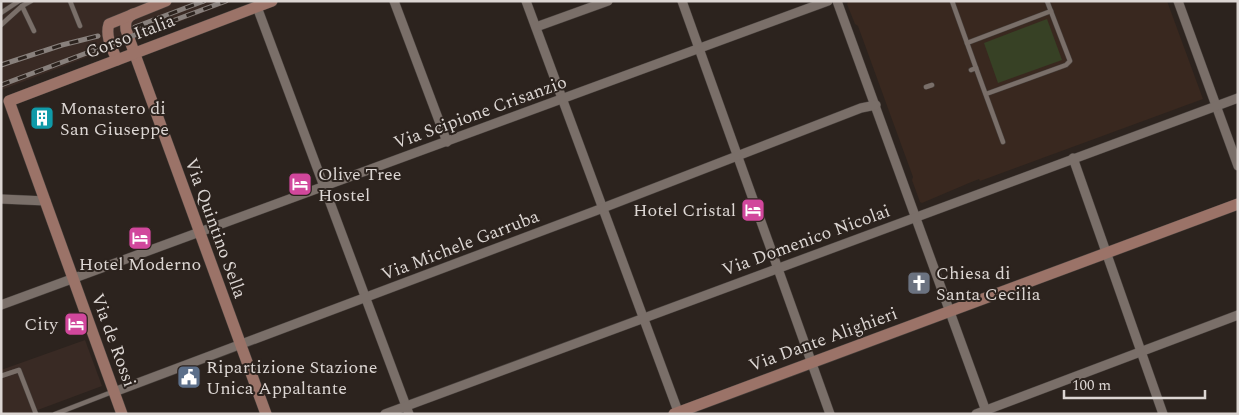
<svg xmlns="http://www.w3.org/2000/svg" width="1239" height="415" font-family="Spectral,serif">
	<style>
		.built { fill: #392a24 }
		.industrial { fill: #39281f }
		.green { fill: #374125 }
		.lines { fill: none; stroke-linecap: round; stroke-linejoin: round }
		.lane-casing { stroke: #48413d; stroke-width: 5.5 }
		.street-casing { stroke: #48413d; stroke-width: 10 }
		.secondary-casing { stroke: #48413d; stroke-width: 12 }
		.lane { stroke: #7a6f69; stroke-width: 4.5 }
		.street { stroke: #7a6f69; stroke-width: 9 }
		.secondary { stroke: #9b7368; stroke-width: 11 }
		.rail-casing { stroke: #88807c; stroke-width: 5 }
		.rail { stroke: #2c231e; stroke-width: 3; stroke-dasharray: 9; stroke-linecap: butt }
		.labels { text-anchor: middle; stroke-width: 4; stroke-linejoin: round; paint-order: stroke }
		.street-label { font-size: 18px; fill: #dcd6d3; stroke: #2c231e }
		.poi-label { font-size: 18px; fill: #dcd6d3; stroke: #2c231e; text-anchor: start }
	</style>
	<rect width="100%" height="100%" fill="#2c231e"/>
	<!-- built -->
	<g class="built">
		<polygon points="1,1 234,1 1,90"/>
		<polygon points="85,340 102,386 27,414 1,414 1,370"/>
	</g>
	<!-- industrial -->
	<polygon class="industrial" points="849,1 1167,1 1203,99 980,181 979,179 969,183 922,203 920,202 912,180 913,177 858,26 855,24 847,4"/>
	<!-- green -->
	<polygon class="green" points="1047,19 1062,60 998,83 984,43"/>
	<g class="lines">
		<!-- lane casing -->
		<g class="lane-casing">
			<g id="lane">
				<polyline points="70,1 80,26"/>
				<polyline points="952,1 976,68"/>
				<polyline points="22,6 34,31"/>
				<polyline points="1,13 19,1"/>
				<polyline points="1,25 22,6 31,1"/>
				<polyline points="967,43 1051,11"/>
				<polyline points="971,70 976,68 1003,142"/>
				<polyline points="926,87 932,85"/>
				<polyline points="986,94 1066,65 1070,61 1047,1"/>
				<polyline points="1,376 19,370 36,414"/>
				<polyline points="55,414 112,392"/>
			</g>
		</g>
		<!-- street casing -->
		<g class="street-casing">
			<g id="street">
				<polyline points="394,1 447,142"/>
				<polyline points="526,1 679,414"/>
				<polyline points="682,1 830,414"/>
				<polyline points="837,1 987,414"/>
				<polyline points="1178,1 1238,166"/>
				<polyline points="257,7 409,414"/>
				<polyline points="536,27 608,1"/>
				<polyline points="1073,158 1163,414"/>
				<polyline points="1,199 46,201"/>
				<polyline points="1,305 828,1"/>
				<polyline points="114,392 595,211 861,108 876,105"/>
				<polyline points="385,414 1238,98"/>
				<polyline points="976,414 1238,315"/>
			</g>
		</g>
		<!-- secondary casing -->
		<g class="secondary-casing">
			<g id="secondary">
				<path d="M133,14C126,18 125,22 126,30L266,414"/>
				<path d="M117,60C112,48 105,36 109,24L166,1"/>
				<polyline points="122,414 9,101 272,1"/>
				<polyline points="674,414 1238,204"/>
			</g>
		</g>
		<!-- lane -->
		<use href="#lane" class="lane"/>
		<!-- street -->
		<use href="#street" class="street"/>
		<!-- secondary -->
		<use href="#secondary" class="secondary"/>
		<!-- rail casing -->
		<g class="rail-casing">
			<g id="rail">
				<polyline points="135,27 204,1"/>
				<polyline points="1,65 62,45 98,36"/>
				<polyline points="1,85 226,1"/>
			</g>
		</g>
		<!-- rail -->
		<use href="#rail" class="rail"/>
	</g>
	<!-- icons -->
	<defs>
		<g id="building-square" transform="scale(1.25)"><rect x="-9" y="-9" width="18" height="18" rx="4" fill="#0f9aa8" stroke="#2c231e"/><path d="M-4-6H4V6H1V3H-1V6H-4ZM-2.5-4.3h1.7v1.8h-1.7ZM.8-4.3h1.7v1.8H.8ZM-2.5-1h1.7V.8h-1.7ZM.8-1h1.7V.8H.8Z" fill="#fff"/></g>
		<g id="hotel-square" transform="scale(1.25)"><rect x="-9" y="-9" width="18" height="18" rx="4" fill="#d1479c" stroke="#2c231e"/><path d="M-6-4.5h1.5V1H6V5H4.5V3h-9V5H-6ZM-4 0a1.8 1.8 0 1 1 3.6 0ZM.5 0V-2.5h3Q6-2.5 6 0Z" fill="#fff"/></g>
		<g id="church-square" transform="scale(1.25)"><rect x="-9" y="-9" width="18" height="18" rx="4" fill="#6b7280" stroke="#2c231e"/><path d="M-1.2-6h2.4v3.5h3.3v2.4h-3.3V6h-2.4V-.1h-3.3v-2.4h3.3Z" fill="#fff"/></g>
		<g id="civic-square" transform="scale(1.25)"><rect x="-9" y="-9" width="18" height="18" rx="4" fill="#5c6f8a" stroke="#2c231e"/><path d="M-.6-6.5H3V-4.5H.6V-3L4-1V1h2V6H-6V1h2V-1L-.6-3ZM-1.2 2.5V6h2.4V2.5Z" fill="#fff"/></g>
	</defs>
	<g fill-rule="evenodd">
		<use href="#building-square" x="42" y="118"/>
		<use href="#hotel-square" x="300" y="184"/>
		<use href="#hotel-square" x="753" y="210"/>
		<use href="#hotel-square" x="140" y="238"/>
		<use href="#church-square" x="919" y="283"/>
		<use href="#hotel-square" x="76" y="324"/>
		<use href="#civic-square" x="189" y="377"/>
	</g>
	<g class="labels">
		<!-- street labels -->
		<g class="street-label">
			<text transform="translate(130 36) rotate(-21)" y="6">Corso Italia</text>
			<text transform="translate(480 112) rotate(-20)" y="6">Via Scipione Crisanzio</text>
			<text transform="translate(216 228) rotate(70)" y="6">Via Quintino Sella</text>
			<text transform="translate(806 240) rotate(-20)" y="6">Via Domenico Nicolai</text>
			<text transform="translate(460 245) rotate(-21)" y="6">Via Michele Garruba</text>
			<text transform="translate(823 339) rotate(-20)" y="6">Via Dante Alighieri</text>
			<text transform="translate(114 340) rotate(70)" y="6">Via de Rossi</text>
		</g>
		<!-- poi labels -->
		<g class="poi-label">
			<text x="60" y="114">Monastero di<tspan x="60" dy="21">San Giuseppe</tspan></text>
			<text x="318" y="180">Olive Tree<tspan x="318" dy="21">Hostel</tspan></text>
			<text x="736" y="216" text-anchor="end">Hotel Cristal</text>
			<text x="140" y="270" text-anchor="middle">Hotel Moderno</text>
			<text x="936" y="279">Chiesa di<tspan x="936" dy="21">Santa Cecilia</tspan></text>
			<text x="58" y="330" text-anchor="end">City</text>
			<text x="206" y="373">Ripartizione Stazione<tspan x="206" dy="21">Unica Appaltante</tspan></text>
		</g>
	</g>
	<!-- border -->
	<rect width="1239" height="415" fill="none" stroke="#dcd6d3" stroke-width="5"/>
	<!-- scale -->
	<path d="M1064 390v8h141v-8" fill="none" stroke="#dcd6d3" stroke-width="2.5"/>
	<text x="1072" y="390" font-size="15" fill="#dcd6d3" stroke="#2c231e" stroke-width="4" paint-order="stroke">100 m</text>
</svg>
